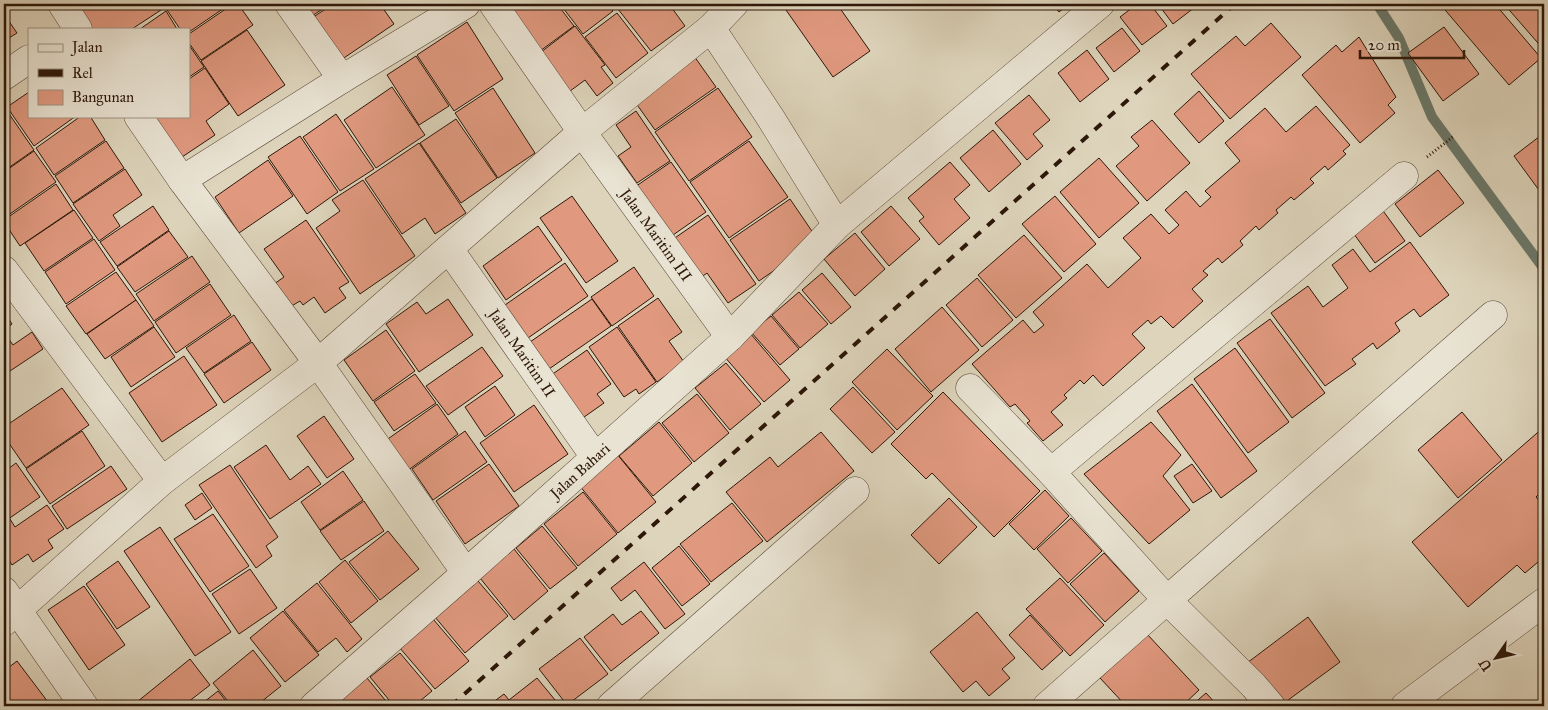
<svg xmlns="http://www.w3.org/2000/svg" width="1548" height="710" font-family="'IM FELL Great Primer',serif">
	<style>
		.lines { fill: none; stroke-linecap: round; stroke-linejoin: round }
		.stream { stroke: #6a786a; stroke-width: 10 }
		.building { fill: #e0997f; stroke: #2d1709 }
		.minor-casing { stroke: #594636; stroke-width: 29 }
		.tertiary-casing { stroke: #594636; stroke-width: 29 }
		.path { stroke: #2d1709; stroke-width: 3; stroke-dasharray: 1 2.5; stroke-linecap: butt }
		.minor { stroke: #e9e3d3; stroke-width: 28 }
		.tertiary { stroke: #e9e3d3; stroke-width: 28 }
		.rail { stroke: #2d1709; stroke-width: 4; stroke-dasharray: 9 9; stroke-linecap: butt }
		.labels { text-anchor: middle; stroke-width: 4; stroke-linejoin: round; paint-order: stroke }
		.street-label { font-size: 15px; fill: #2d1709; stroke: #e9e3d3 }
	</style>
	<rect width="100%" height="100%" fill="#ddd4bb"/>
	<filter id="stains"><feTurbulence type="fractalNoise" baseFrequency=".004" numOctaves="4"/><feColorMatrix values="0 0 0 0 .2 0 0 0 0 .09 0 0 0 0 .02 0 0 0 .5 -.17"/></filter>
	<radialGradient id="worn" r=".72"><stop offset=".6" stop-color="#630" stop-opacity="0"/><stop offset="1" stop-color="#630" stop-opacity=".3"/></radialGradient>
	<g class="lines">
		<!-- stream -->
		<polyline class="stream" points="1377,4 1399,38 1432,117 1544,269"/>
	</g>
	<!-- building -->
	<g class="building">
		<polygon points="74,4 161,4 164,8 132,29 91,29"/>
		<polygon points="163,4 230,4 189,32 189,29 180,29"/>
		<polygon points="233,4 238,4 253,25 201,60 189,43 189,34"/>
		<polygon points="294,4 330,4 306,20"/>
		<polygon points="333,4 380,4 394,24 335,64 306,22"/>
		<polygon points="516,4 557,4 574,26 540,51 508,10"/>
		<polygon points="560,4 607,4 613,11 583,34"/>
		<polygon points="614,4 669,4 685,26 651,51"/>
		<polygon points="795,4 837,4 870,51 833,77 786,10"/>
		<polygon points="1052,4 1069,4 1059,12"/>
		<polygon points="1137,4 1150,4 1167,26 1142,45 1120,17"/>
		<polygon points="1158,4 1199,4 1173,24"/>
		<polygon points="1440,4 1495,4 1541,58 1509,85"/>
		<polygon points="1504,4 1544,4 1544,50"/>
		<polygon points="166,11 177,29 140,29"/>
		<polygon points="617,13 648,53 616,78 585,37"/>
		<polygon points="4,14 17,33 4,41"/>
		<polygon points="467,22 503,79 454,111 417,55"/>
		<polygon points="1271,23 1301,57 1230,119 1191,74 1236,36 1245,46"/>
		<polygon points="575,26 605,65 601,67 613,83 597,96 585,80 562,97 532,59"/>
		<polygon points="1444,27 1479,74 1443,101 1408,53"/>
		<polygon points="1122,28 1140,51 1114,72 1096,48"/>
		<polygon points="247,30 285,85 238,116 201,61"/>
		<polygon points="1359,37 1396,97 1388,105 1395,113 1360,143 1302,75 1336,45 1342,52"/>
		<polygon points="189,45 204,67 189,77"/>
		<polygon points="1087,50 1109,79 1080,102 1058,73"/>
		<polygon points="416,56 449,106 419,125 387,75"/>
		<polygon points="694,56 716,87 655,130 633,99"/>
		<polygon points="205,68 229,104 206,121 215,135 182,157 154,116 189,116 189,79"/>
		<polygon points="392,87 425,135 376,168 344,120"/>
		<polygon points="493,88 535,153 498,178 455,113"/>
		<polygon points="718,88 752,137 689,181 655,132"/>
		<polygon points="1199,91 1224,121 1199,143 1174,114"/>
		<polygon points="29,92 29,116 76,116 34,146 7,107"/>
		<polygon points="1029,95 1050,120 1033,134 1043,146 1027,160 995,123"/>
		<polygon points="1316,106 1350,145 1343,151 1346,154 1328,170 1325,166 1310,179 1314,183 1294,200 1291,197 1276,210 1278,213 1259,230 1256,226 1240,241 1243,245 1222,263 1218,258 1203,271 1208,275 1192,289 1203,301 1173,328 1161,316 1151,324 1148,320 1132,334 1145,348 1103,386 1093,375 1084,384 1080,380 1064,395 1067,398 1051,412 1063,425 1043,441 1027,423 1030,421 1015,404 1010,407 972,364 1023,320 1034,333 1044,325 1033,312 1087,264 1108,288 1141,258 1123,238 1151,214 1169,234 1179,225 1165,210 1186,191 1200,207 1211,197 1205,191 1240,161 1225,143 1265,108 1286,132"/>
		<polygon points="5,108 34,150 4,171 4,109"/>
		<polygon points="636,111 670,161 637,183 618,156 631,147 616,125"/>
		<polygon points="336,114 374,169 340,191 303,137"/>
		<polygon points="81,116 90,116 105,140 54,175 36,148"/>
		<polygon points="456,119 497,178 461,203 420,143"/>
		<polygon points="1152,120 1190,163 1147,201 1116,166 1139,146 1131,137"/>
		<polygon points="993,130 1021,164 989,192 960,158"/>
		<polygon points="1544,133 1544,197 1514,156"/>
		<polygon points="300,136 338,192 307,214 268,157"/>
		<polygon points="106,141 124,168 73,203 55,176"/>
		<polygon points="749,141 788,197 729,238 690,182"/>
		<polygon points="419,143 466,213 435,234 425,218 402,234 365,179"/>
		<polygon points="34,151 56,182 4,218 4,172"/>
		<polygon points="1099,158 1139,203 1099,238 1060,192"/>
		<polygon points="268,160 293,196 239,233 215,197"/>
		<polygon points="671,162 706,212 673,235 632,189"/>
		<polygon points="950,162 970,185 954,199 970,218 939,245 919,221 924,217 908,198"/>
		<polygon points="125,169 142,195 113,215 120,226 99,241 73,204"/>
		<polygon points="1438,170 1464,203 1420,237 1395,204"/>
		<polygon points="363,180 415,256 360,294 316,228 340,211 332,200"/>
		<polygon points="56,184 73,210 20,246 4,222 4,220"/>
		<polygon points="572,196 618,261 586,283 540,218"/>
		<polygon points="1055,196 1096,244 1064,272 1022,224"/>
		<polygon points="790,199 818,240 759,281 730,240"/>
		<polygon points="153,206 169,230 117,266 100,242"/>
		<polygon points="891,206 920,239 889,266 861,232"/>
		<polygon points="1381,208 1405,241 1375,263 1351,230"/>
		<polygon points="74,210 93,238 44,271 25,243"/>
		<polygon points="708,215 756,284 728,303 707,273 696,281 669,242"/>
		<polygon points="306,220 349,282 339,288 346,298 325,313 314,297 303,305 300,301 290,307 274,284 284,277 264,249"/>
		<polygon points="538,226 562,260 506,300 483,266"/>
		<polygon points="169,231 188,257 135,292 117,267"/>
		<polygon points="855,233 885,269 855,296 824,259"/>
		<polygon points="1024,235 1062,278 1016,318 978,275"/>
		<polygon points="94,239 115,270 66,304 45,272"/>
		<polygon points="1410,242 1449,295 1420,317 1414,309 1395,323 1400,331 1377,349 1373,343 1352,359 1356,364 1325,386 1271,313 1308,286 1323,307 1348,288 1332,265 1353,249 1370,272"/>
		<polygon points="192,256 210,282 154,321 136,294"/>
		<polygon points="565,263 588,296 528,338 505,305"/>
		<polygon points="634,267 654,296 612,326 591,297"/>
		<polygon points="116,272 136,300 86,334 66,306"/>
		<polygon points="822,273 851,307 831,324 802,290"/>
		<polygon points="977,278 1013,320 982,347 946,305"/>
		<polygon points="210,284 231,315 176,353 155,322"/>
		<polygon points="799,292 828,324 800,348 772,315"/>
		<polygon points="658,298 682,332 669,341 684,362 657,382 618,326"/>
		<polygon points="448,299 473,335 419,372 386,324 417,302 426,314"/>
		<polygon points="592,299 611,326 549,369 530,342"/>
		<polygon points="136,300 154,326 105,359 87,334"/>
		<polygon points="942,307 979,350 931,392 895,349"/>
		<polygon points="4,312 12,324 4,330"/>
		<polygon points="234,315 251,341 204,373 186,348"/>
		<polygon points="771,316 799,349 780,365 751,332"/>
		<polygon points="1270,319 1325,393 1292,418 1237,343"/>
		<polygon points="154,327 175,357 131,387 111,357"/>
		<polygon points="617,327 656,382 639,394 636,389 624,397 589,347"/>
		<polygon points="386,330 415,371 373,401 344,360"/>
		<polygon points="4,332 13,345 32,332 43,349 4,375"/>
		<polygon points="750,333 790,380 764,402 723,355"/>
		<polygon points="252,342 271,370 224,403 204,374"/>
		<polygon points="482,347 503,376 448,415 426,386"/>
		<polygon points="1235,348 1289,422 1248,453 1194,379"/>
		<polygon points="887,349 933,396 897,430 852,382"/>
		<polygon points="587,350 611,384 597,394 604,403 577,422 547,378"/>
		<polygon points="184,356 217,405 162,442 129,393"/>
		<polygon points="726,363 761,404 730,430 695,388"/>
		<polygon points="415,374 436,403 394,431 374,402"/>
		<polygon points="1192,384 1257,471 1221,498 1157,411"/>
		<polygon points="495,386 515,415 485,437 465,407"/>
		<polygon points="853,387 895,432 872,453 830,409"/>
		<polygon points="62,388 89,425 26,468 4,436 4,427"/>
		<polygon points="943,392 1040,491 994,537 932,473 926,479 891,444"/>
		<polygon points="697,394 729,433 694,462 662,423"/>
		<polygon points="437,404 458,434 407,471 385,441"/>
		<polygon points="534,405 568,454 514,492 480,443"/>
		<polygon points="1462,412 1502,460 1458,498 1418,450"/>
		<polygon points="324,416 354,459 327,478 297,436"/>
		<polygon points="659,422 692,463 653,496 619,456"/>
		<polygon points="1151,422 1181,455 1163,476 1190,510 1149,544 1084,474"/>
		<polygon points="1544,427 1544,489 1536,497 1544,506 1544,557 1525,573 1517,565 1468,607 1412,542"/>
		<polygon points="82,431 105,466 50,504 26,469"/>
		<polygon points="465,431 487,462 433,500 412,469"/>
		<polygon points="821,432 854,471 767,542 726,492 770,457 778,467"/>
		<polygon points="266,445 290,480 308,466 321,484 270,519 234,467"/>
		<polygon points="617,454 656,502 618,533 579,485"/>
		<polygon points="16,463 40,497 4,522 4,472"/>
		<polygon points="489,464 519,506 465,544 436,501"/>
		<polygon points="1192,464 1212,491 1193,503 1174,476"/>
		<polygon points="230,465 278,537 266,546 272,556 256,568 199,485"/>
		<polygon points="111,466 127,489 67,529 52,506"/>
		<polygon points="343,471 363,500 320,530 301,502"/>
		<polygon points="1045,490 1069,516 1034,550 1009,524"/>
		<polygon points="583,492 617,534 578,566 544,524"/>
		<polygon points="202,493 212,508 195,520 185,505"/>
		<polygon points="949,498 977,527 939,564 911,535"/>
		<polygon points="364,501 384,531 341,560 320,531"/>
		<polygon points="732,503 763,541 711,582 680,544"/>
		<polygon points="47,505 64,529 48,540 53,548 33,562 28,554 12,565 4,553 4,524 10,519 15,527"/>
		<polygon points="213,514 249,566 210,592 174,539"/>
		<polygon points="1071,518 1102,551 1068,583 1037,549"/>
		<polygon points="542,526 577,568 550,589 516,548"/>
		<polygon points="160,527 231,632 195,656 124,551"/>
		<polygon points="388,531 419,569 380,600 349,562"/>
		<polygon points="679,546 710,584 682,606 652,568"/>
		<polygon points="514,549 548,591 514,620 480,578"/>
		<polygon points="1104,553 1139,591 1105,622 1070,584"/>
		<polygon points="345,560 378,601 351,623 319,582"/>
		<polygon points="118,561 150,607 117,629 86,584"/>
		<polygon points="644,562 685,614 665,629 635,590 621,601 611,588"/>
		<polygon points="250,569 277,608 239,634 212,594"/>
		<polygon points="1060,578 1104,625 1070,656 1026,609"/>
		<polygon points="478,581 508,616 465,653 435,617"/>
		<polygon points="317,583 362,639 347,652 336,638 318,652 284,610"/>
		<polygon points="84,586 125,645 89,670 48,610"/>
		<polygon points="283,611 319,655 285,682 250,638"/>
		<polygon points="641,611 659,633 611,671 584,637 613,614 622,625"/>
		<polygon points="977,612 1015,658 1002,669 1010,678 989,696 976,681 963,692 930,652"/>
		<polygon points="1030,615 1063,651 1042,670 1009,635"/>
		<polygon points="1308,617 1340,662 1280,706 1247,663"/>
		<polygon points="433,619 469,661 435,689 399,647"/>
		<polygon points="1147,634 1199,690 1182,706 1126,706 1100,678"/>
		<polygon points="580,638 608,674 567,705 539,669"/>
		<polygon points="253,650 281,686 256,706 232,706 213,683"/>
		<polygon points="400,653 432,691 414,706 394,706 370,677"/>
		<polygon points="190,659 210,685 183,706 132,706"/>
		<polygon points="17,661 51,706 4,706 4,671"/>
		<polygon points="367,678 390,706 334,706"/>
		<polygon points="537,678 560,706 488,706 504,694 509,700"/>
		<polygon points="218,691 230,706 199,706"/>
		<polygon points="1206,693 1218,706 1191,706"/>
	</g>
	<g class="lines">
		<!-- minor casing -->
		<g class="minor-casing">
			<g id="minor">
				<polyline points="62,4 78,29"/>
				<polyline points="289,4 342,79"/>
				<polyline points="493,4 582,132 730,337"/>
				<polyline points="711,28 734,4"/>
				<polyline points="4,76 29,59"/>
				<polyline points="138,116 182,180 318,363 466,573"/>
				<polyline points="182,180 342,79 466,4"/>
				<polyline points="449,249 595,457"/>
				<polyline points="4,270 162,481"/>
				<polyline points="970,388 1051,472 1167,600 1493,315"/>
				<polyline points="1051,472 1404,176"/>
				<polyline points="4,622 162,481 318,363 582,132 711,28 770,117 837,225"/>
				<polyline points="314,706 466,573 730,337 837,225 1100,4"/>
				<polyline points="611,706 855,491"/>
				<polyline points="1405,706 1544,602"/>
			</g>
		</g>
		<!-- tertiary casing -->
		<g class="tertiary-casing">
			<g id="tertiary">
				<polyline points="4,591 84,706"/>
				<polyline points="1047,706 1167,600 1254,686 1271,706"/>
			</g>
		</g>
		<!-- path -->
		<polyline class="path" points="1427,157 1454,136"/>
		<!-- minor -->
		<use href="#minor" class="minor"/>
		<!-- tertiary -->
		<use href="#tertiary" class="tertiary"/>
		<!-- rail -->
		<polyline class="rail" points="451,706 1235,4"/>
	</g>
	<g class="labels">
		<!-- street labels -->
		<g class="street-label">
			<text transform="translate(656 235) rotate(54)" y="5">Jalan Maritim III</text>
			<text transform="translate(522 353) rotate(55)" y="5">Jalan Maritim II</text>
			<text transform="translate(580 471) rotate(-42)" y="5">Jalan Bahari</text>
		</g>
	</g>
	<!-- margin -->
	<rect width="1548" height="710" fill="none" stroke="#ddd4bb" stroke-width="20"/>
	<rect x="5" y="5" width="1538" height="700" fill="none" stroke="#2d1709" stroke-width="2.5"/>
	<rect x="10" y="10" width="1528" height="690" fill="none" stroke="#2d1709"/>
	<!-- legend -->
	<rect x="28" y="28" width="162" height="90" fill="#e9e3d3" stroke="#9e9182"/>
	<rect x="38" y="44" width="25" height="8" fill="#e9e3d3" stroke="#9e9182"/>
	<text x="72" y="52" font-size="15" fill="#2d1709">Jalan</text>
	<rect x="38" y="69" width="25" height="8" fill="#2d1709" stroke="#9e9182"/>
	<text x="72" y="78" font-size="15" fill="#2d1709">Rel</text>
	<rect x="38" y="90" width="25" height="15" fill="#e0997f" stroke="#9e9182"/>
	<text x="72" y="102" font-size="15" fill="#2d1709">Bangunan</text>
	<!-- north arrow -->
	<g transform="translate(1496 658) rotate(236)" stroke="#e9e3d3" stroke-width="4" paint-order="stroke">
	<path d="M0-4L9 19L0 12L-9 19Z" fill="#2d1709"/>
	<text y="-8" font-size="14" font-weight="bold" text-anchor="middle" fill="#2d1709">U</text>
	</g>
	<!-- scale -->
	<path d="M1360 50v8h104v-8" fill="none" stroke="#2d1709" stroke-width="2.5"/>
	<text x="1368" y="50" font-size="15" fill="#2d1709" stroke="#e9e3d3" stroke-width="4" paint-order="stroke">20 m</text>
	<rect width="100%" height="100%" filter="url(#stains)"/>
	<rect width="100%" height="100%" fill="url(#worn)"/>
</svg>
